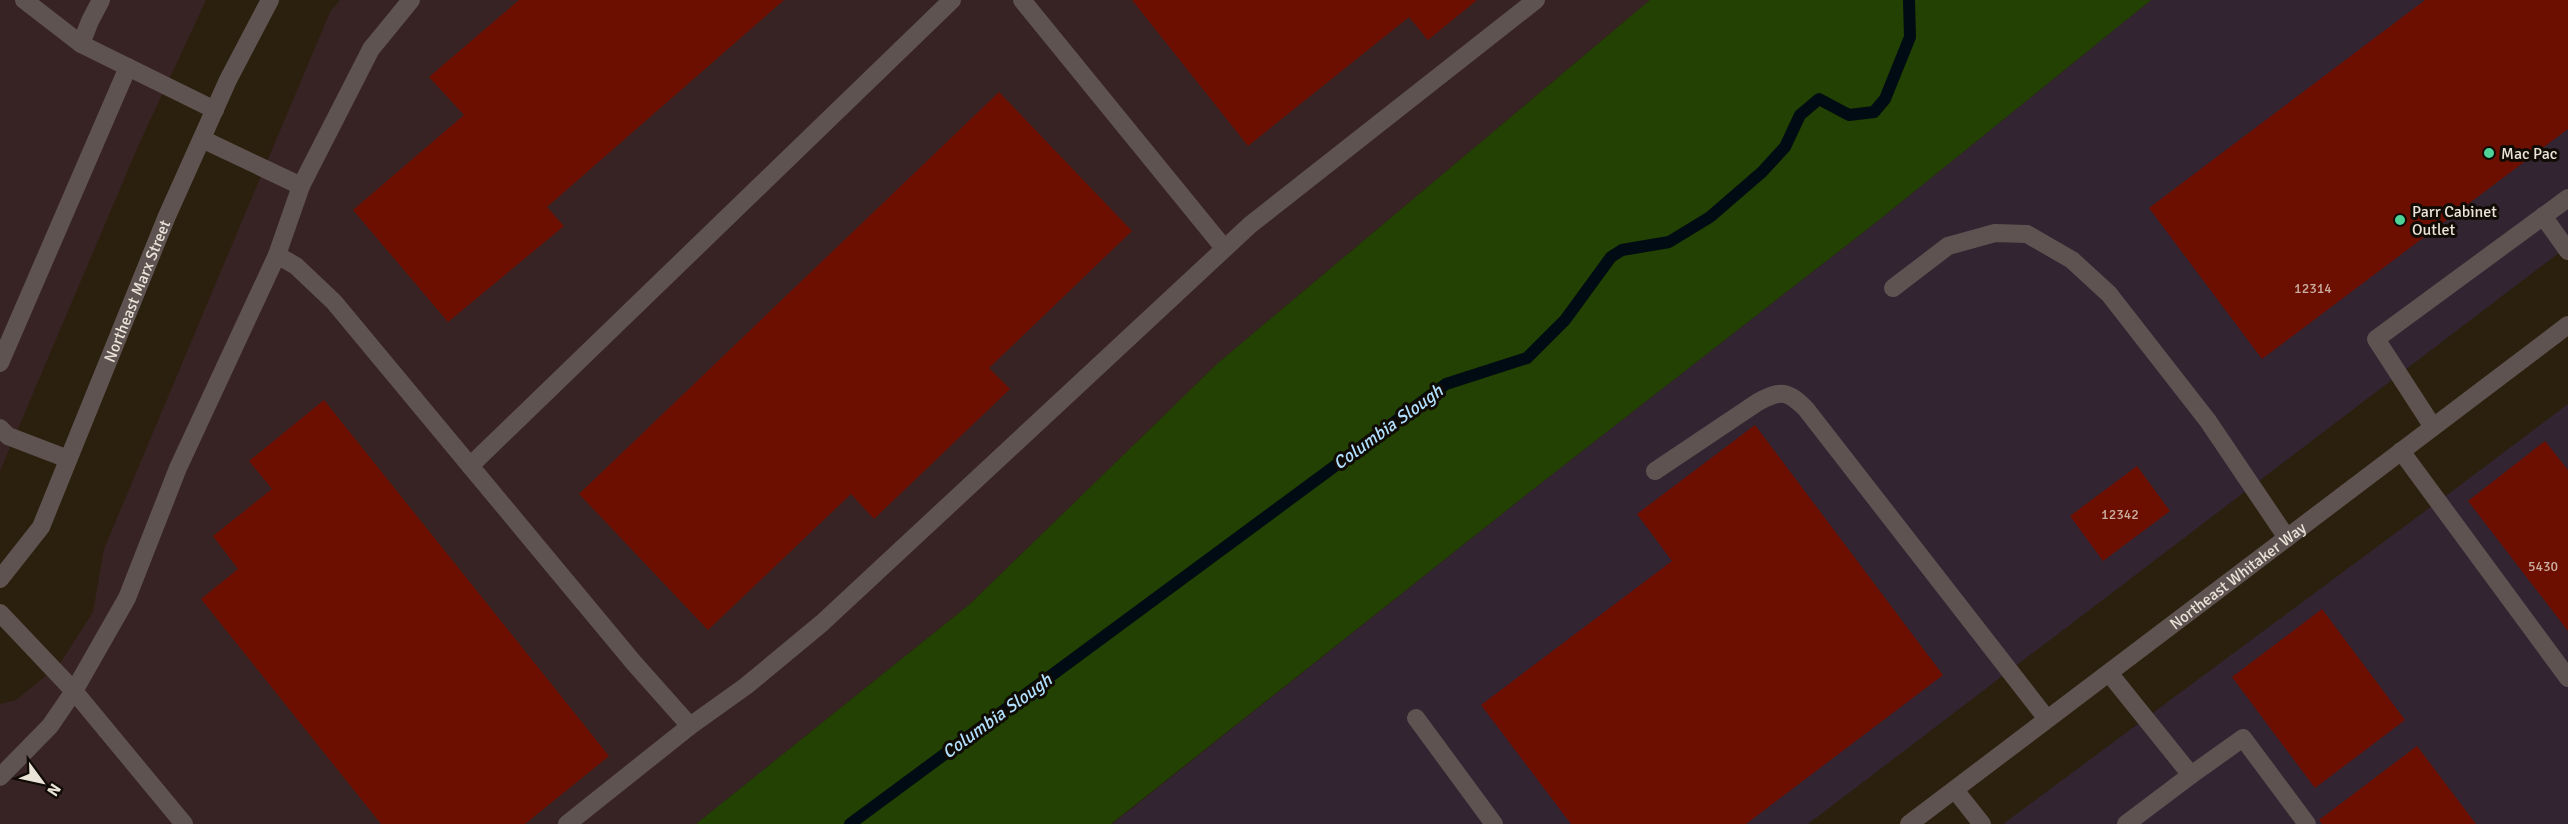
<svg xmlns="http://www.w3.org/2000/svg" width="2568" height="824" font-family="Signika,sans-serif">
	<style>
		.commercial { fill: #372324 }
		.industrial { fill: #322431 }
		.green { fill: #224102 }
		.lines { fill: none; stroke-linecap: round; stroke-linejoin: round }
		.stream { stroke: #010b13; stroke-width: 12 }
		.building { fill: #6c0f00 }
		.minor { stroke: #5f5352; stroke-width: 18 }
		.poi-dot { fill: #4fd398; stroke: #100b04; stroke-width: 2 }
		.labels { text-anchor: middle; stroke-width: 6; stroke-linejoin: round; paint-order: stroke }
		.number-label { font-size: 14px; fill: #caaea1 }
		.poi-label { font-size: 16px; fill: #eae3d7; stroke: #100b04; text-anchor: start }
		.street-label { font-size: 16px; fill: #eae3d7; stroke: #100b04 }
		.water-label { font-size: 18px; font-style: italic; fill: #b1dffd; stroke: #100b04 }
	</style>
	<rect width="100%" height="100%" fill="#2b200d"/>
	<!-- commercial -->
	<g class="commercial">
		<polygon points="0,0 206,0 139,144 0,471"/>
		<polygon points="340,0 1650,0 1218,363 970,604 696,824 0,824 0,704 16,700 59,665 93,612 104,549 330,12"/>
	</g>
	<!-- industrial -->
	<g class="industrial">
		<polygon points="2151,0 2568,0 2568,246 1808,824 1112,824 1536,487 1879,220"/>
		<polygon points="2568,404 2568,824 2003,824 2459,486"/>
	</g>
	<!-- green -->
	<polygon class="green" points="1650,0 2151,0 1879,220 1536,487 1111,824 696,824 970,604 1218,363"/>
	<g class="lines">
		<!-- stream -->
		<polyline class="stream" points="850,824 1446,384 1527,358 1565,320 1611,257 1622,250 1669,242 1710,217 1762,172 1785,147 1800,115 1819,99 1849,115 1874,112 1885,99 1910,37 1909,0"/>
	</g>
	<!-- building -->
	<g class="building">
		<polygon points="519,0 784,0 547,207 564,226 448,322 353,210 464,115 429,77"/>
		<polygon points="1132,0 1477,0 1428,40 1409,17 1248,146"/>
		<polygon points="2425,0 2568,0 2568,129 2262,359 2149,208"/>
		<polygon points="999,92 1132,231 989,368 1010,389 874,519 851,494 708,630 579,494"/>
		<polygon points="324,400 609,756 525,824 381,824 201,599 238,569 213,536 272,489 249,461"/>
		<polygon points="1755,425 1943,675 1746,824 1571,824 1481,705 1672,561 1637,514"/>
		<polygon points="2545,441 2568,470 2568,631 2468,501"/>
		<polygon points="2137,466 2170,511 2103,561 2070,516"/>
		<polygon points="2322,609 2405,720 2315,788 2232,677"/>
		<polygon points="2417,746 2476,824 2322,824 2319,820"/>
	</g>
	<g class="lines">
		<!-- minor -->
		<g class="minor">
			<polyline points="24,0 81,44"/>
			<polyline points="101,0 90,21 81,44 215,110"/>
			<polyline points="1022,0 1224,248"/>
			<polyline points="202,139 301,186 277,255 296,266 334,302 634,663 690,726 746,686 822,623 1250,225 1536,0"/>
			<polyline points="301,186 371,49 411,0"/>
			<polyline points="2543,216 2568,251"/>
			<polyline points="1893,288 1948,246 1995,233 2027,234 2072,260 2109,294 2208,421 2287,538"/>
			<polyline points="0,363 128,67"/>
			<polyline points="2433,427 2376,339 2568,198"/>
			<polyline points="0,428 8,436 68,459"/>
			<polyline points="2401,451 2568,678"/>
			<polyline points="470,466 952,0"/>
			<path d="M1655,471L1758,402C1781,390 1787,390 1806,409L2047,719"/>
			<path id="s1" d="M0,579L41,527L167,216L228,80L270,0"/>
			<polyline points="0,613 74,691 184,824"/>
			<polyline points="2109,673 2191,775 2243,738 2307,824"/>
			<polyline points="1416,718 1494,824"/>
			<polyline points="0,777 50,726 74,691 127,598 178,468 277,255"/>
			<polyline points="1955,790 1982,824"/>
			<polyline points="567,824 690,726"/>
			<path id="s2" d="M1909,824L2568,325"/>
			<polyline points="2126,824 2191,775"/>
		</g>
	</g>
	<!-- markers -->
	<g class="poi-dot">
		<circle cx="2489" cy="153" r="6"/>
		<circle cx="2400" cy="220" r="6"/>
	</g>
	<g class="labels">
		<!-- number labels -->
		<g class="number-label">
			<text x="2313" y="293">12314</text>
			<text x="2120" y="519">12342</text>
			<text x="2543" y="571">5430</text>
		</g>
		<!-- poi labels -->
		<g class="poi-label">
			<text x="2501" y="159">Mac Pac</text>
			<text x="2412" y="217">Parr Cabinet<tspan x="2412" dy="18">Outlet</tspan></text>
		</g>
		<!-- street labels -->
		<g class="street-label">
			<text dy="6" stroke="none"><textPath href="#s1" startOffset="321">Northeast Marx Street</textPath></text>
			<text dy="6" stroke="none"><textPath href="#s2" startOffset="412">Northeast Whitaker Way</textPath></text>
		</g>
		<!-- water labels -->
		<g class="water-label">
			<text transform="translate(1388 427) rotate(-36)" y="6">Columbia Slough</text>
			<text transform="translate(997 716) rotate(-36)" y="6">Columbia Slough</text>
		</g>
	</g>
	<!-- north arrow -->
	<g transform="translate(42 782) rotate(123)" stroke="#100b04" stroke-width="4.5" paint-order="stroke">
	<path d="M0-4.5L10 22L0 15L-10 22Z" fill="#eae3d7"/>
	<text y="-9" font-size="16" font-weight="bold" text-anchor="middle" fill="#eae3d7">N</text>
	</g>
</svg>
